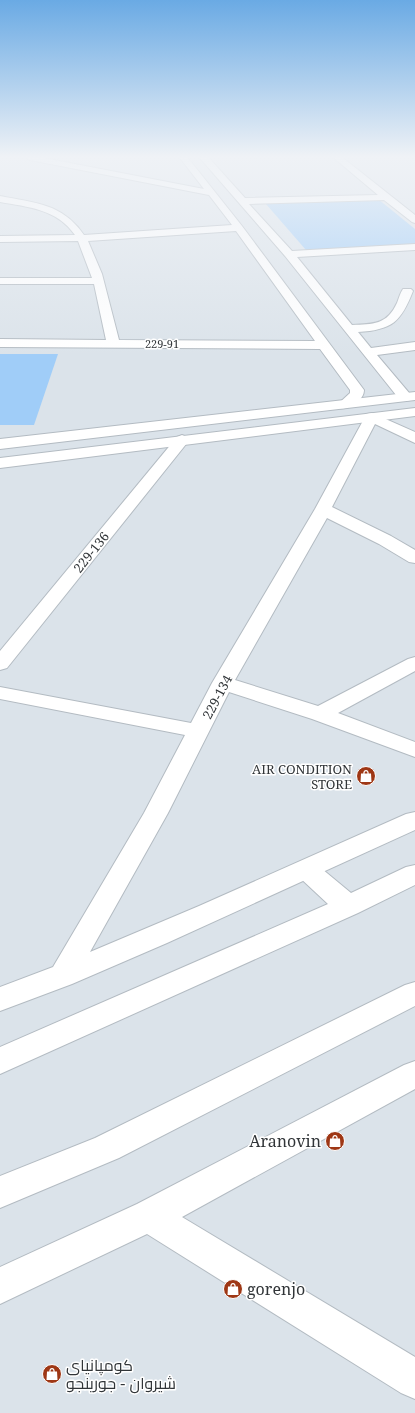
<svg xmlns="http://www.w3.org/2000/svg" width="415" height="1413" font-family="'Noto Serif',Cairo,serif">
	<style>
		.green { fill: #a0cdf8 }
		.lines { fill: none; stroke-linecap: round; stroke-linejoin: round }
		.minor-casing { stroke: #b3bbc2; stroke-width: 2 }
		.major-casing { stroke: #b3bbc2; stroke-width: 2 }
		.highway-casing { stroke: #b3bbc2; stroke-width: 2 }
		.minor { fill: #fff; fill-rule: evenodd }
		.major { fill: #fff; fill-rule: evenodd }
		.highway { fill: #fff; fill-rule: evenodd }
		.labels { text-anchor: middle; stroke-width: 3; stroke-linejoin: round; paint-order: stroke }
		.far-street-label { font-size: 11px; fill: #313538; stroke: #fff }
		.street-label { font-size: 13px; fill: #313538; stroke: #fff }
		.poi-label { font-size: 13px; fill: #313538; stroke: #fff; text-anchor: end }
		.near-poi-label { font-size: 16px; fill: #313538; stroke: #fff; text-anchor: start }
	</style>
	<rect width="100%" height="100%" fill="#dbe3ea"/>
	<!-- green -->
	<g class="green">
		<polygon points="378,199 415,229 415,244 306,250 266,204"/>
		<polygon points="0,354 58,354 34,425 0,425"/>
	</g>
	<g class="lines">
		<!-- minor casing -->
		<g class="minor-casing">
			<g id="minor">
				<path d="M26,158H44L204,189L180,158H188L242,226L364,390C364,401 348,410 339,408L337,405L350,393V390L320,349L0,347V339L106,340L94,284H0V278H92L78,241L0,242V236L75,235C57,209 28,207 0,202V196C35,203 62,203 84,235L232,225L209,195L30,160ZM236,231L315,341L119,340L102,274L88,241Z"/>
				<path d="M200,158H209L245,198L378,195L334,158H343L415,215V223L412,222L384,200L249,204L292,251L415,244V250L297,257L352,325C373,324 387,325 397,303C399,298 400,293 403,289H411L413,291C401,322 392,330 358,332L371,348L415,342V350L377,355L410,394L412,397L410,400L405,401L400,400L285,256Z"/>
				<polygon points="372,413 415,432 415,443 375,424 332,507 391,536 415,550 415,563 409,562 379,544 327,518 235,680 318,706 408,659 415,657 415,671 338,713 415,742 415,757 312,719 229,692 168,813 90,952 199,906 406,814 415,812 415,830 167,943 72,984 0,1011 0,987 53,967 144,813 185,735 0,699 0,687 191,723 212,683 315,509 365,417 367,414"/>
				<polygon points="182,435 187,437 190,440 187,443 7,668 0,670 0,651 177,437"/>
				<polygon points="415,1061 415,1089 182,1217 415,1357 415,1399 401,1393 147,1234 0,1304 0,1267 137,1204 404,1065"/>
			</g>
		</g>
		<!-- major casing -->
		<g class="major-casing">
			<g id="major">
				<polygon points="415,392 415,400 0,449 0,439"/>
				<polygon points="415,408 415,416 0,468 0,458"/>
			</g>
		</g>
		<!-- highway casing -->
		<g class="highway-casing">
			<g id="highway">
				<polygon points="307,861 316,864 351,893 406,867 415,865 415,885 358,913 0,1074 0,1047 328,904 298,876 294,870 298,864"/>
				<polygon points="415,982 415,1006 119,1158 0,1208 0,1176 95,1138 405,985"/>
			</g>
		</g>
		<!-- minor -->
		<use href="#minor" class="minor"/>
		<!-- major -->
		<use href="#major" class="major"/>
		<!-- highway -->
		<use href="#highway" class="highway"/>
	</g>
	<!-- sky -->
	<linearGradient id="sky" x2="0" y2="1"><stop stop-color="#6aaae4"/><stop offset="0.44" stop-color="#eff2f6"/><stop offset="1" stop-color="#eff2f6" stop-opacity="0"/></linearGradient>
	<rect width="415" height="356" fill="url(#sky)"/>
	<!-- icons -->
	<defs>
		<g id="shop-disc" transform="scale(1)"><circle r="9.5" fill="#9e3715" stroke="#fff"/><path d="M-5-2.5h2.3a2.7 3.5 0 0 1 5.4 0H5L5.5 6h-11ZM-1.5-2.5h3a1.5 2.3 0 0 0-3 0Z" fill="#fff"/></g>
	</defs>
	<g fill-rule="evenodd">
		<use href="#shop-disc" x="366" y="776"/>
		<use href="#shop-disc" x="335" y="1141"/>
		<use href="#shop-disc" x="233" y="1289"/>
		<use href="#shop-disc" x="52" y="1374"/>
	</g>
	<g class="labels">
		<!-- far-street labels -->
		<g class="far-street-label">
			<text x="162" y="348">229-91</text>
		</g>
		<!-- street labels -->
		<g class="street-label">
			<text transform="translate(91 552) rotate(-51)" y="5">229-136</text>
			<text transform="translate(217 697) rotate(-62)" y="5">229-134</text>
		</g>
		<!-- poi labels -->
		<g class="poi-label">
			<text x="352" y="774">AIR CONDITION<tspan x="352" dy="15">STORE</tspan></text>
		</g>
		<!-- near-poi labels -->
		<g class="near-poi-label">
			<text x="321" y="1147" text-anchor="end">Aranovin</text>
			<text x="247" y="1295">gorenjo</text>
			<text x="66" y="1371">كومپانیای<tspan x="66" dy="18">شیروان - جورینجو</tspan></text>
		</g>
	</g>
</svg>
